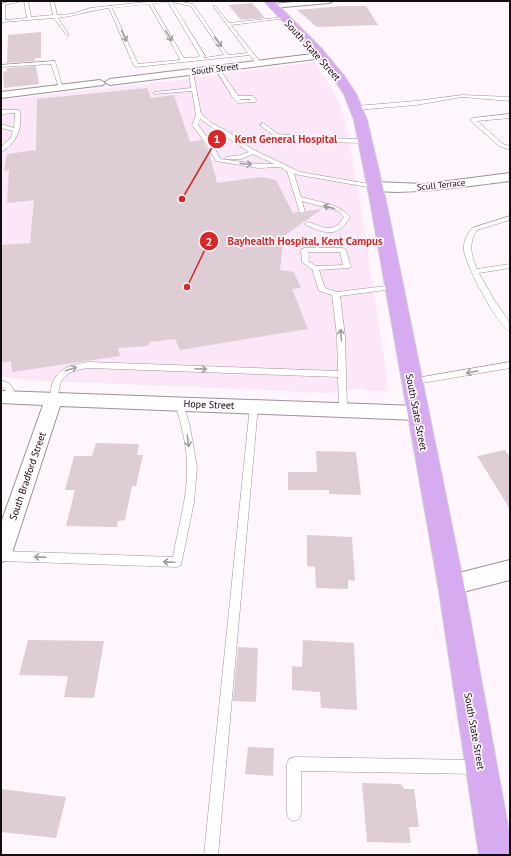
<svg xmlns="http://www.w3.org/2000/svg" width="511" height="856" font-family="'PT Sans',sans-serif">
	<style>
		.built { fill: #fbe7f7 }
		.building { fill: #decdd4 }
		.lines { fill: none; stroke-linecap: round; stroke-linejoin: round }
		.lane-casing { stroke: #9d919b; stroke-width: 1 }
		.street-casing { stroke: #9d919b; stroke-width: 2 }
		.primary-casing { stroke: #d4d3d4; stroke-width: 2 }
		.lane { fill: #fff; fill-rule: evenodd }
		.street { fill: #fff; fill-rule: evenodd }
		.primary { fill: #d7abef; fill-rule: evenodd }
		.oneway { stroke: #a09e9f }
		.labels { text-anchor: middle; stroke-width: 3.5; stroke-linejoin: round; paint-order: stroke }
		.far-street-label { font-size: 9px; fill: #110d10; stroke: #fef6fc }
		.street-label { font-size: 10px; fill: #110d10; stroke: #fef6fc }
		.leader { fill: none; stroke: #d62828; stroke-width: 1.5 }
		.callout-dot { fill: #d62828; stroke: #fef6fc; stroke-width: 1.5 }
		.mark-label { font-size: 12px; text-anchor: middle; font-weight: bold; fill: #fff }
		.callout-label { font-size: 11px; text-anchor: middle; font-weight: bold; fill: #d62828; stroke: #fef6fc; stroke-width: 3.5; stroke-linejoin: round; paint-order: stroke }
	</style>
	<rect width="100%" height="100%" fill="#fef6fc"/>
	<!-- built -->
	<polygon class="built" points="314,62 334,92 341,106 345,122 359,195 389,391 366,391 361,388 330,393 25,380 1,376 1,100 179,80"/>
	<!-- building -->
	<g class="building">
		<polygon points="252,3 265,18 241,20 228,5"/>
		<polygon points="342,6 366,6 378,25 317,27 297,10"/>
		<polygon points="41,32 41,58 35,58 35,61 7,63 8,35"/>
		<polygon points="36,66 39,84 4,88 3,72 7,71 7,68"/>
		<polygon points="147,88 151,98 174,95 190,142 202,140 209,152 217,183 262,177 276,180 293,213 298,212 300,214 305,213 306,211 322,209 284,236 280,270 294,272 301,288 292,289 308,329 180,350 175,339 150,342 148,346 118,348 120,356 12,372 11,361 1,363 1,245 30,243 34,200 7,203 9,170 4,171 7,154 36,150 37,99"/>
		<polygon points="96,443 139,444 137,455 143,455 136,486 132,486 125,520 118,521 117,527 66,526 75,490 65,490 74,456 92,456"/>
		<polygon points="505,450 510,457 510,509 477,456"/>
		<polygon points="316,451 356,452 361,495 329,494 329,490 288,490 288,472 317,472"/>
		<polygon points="307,535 352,537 355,581 348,580 348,589 316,588 315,567 307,566"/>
		<polygon points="28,640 104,641 94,698 64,697 68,676 19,675"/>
		<polygon points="303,640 354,643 357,710 321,708 320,692 292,690 292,666 302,667"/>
		<polygon points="238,647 258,648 256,702 233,701"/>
		<polygon points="248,747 274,748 273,776 245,774"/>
		<polygon points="362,783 401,784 404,789 414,789 419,827 409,827 411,843 367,842"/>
		<polygon points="1,789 66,797 56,838 1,832"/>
	</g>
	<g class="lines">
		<!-- lane casing -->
		<g class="lane-casing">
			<g id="lane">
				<path d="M13,1H22L5,5V20L27,18L24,1H28L31,17L53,15L50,1H54L57,15L72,14L90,8L156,1H177L193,4L228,55L248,53L213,6H215L229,23L285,17L287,18L231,25L261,63V65H257L250,55L136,67L134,66L109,8C91,10 75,16 58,18L69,35L67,36L54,18L2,22L1,4ZM168,2L200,56L195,58H184L152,4ZM172,2L191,6L224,55L203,58L205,56ZM149,4L180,59V60L138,64L112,8Z"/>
				<polygon points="55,61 63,89 59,88 51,64 1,67 1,65"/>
				<path d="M215,68H219L238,96H253L257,101L256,102L238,103L233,98ZM240,99H250V100H241Z"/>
				<path d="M191,71L193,72L201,114L212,123L227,131L252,149L300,172L375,185L376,186L373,188L294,174L301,197C317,202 339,203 350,217C338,238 326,234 306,225V223L308,222C324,227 333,235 344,217L338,211L302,201L305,212L300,213L287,171L280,167L258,168L216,161L207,145L192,125L196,115L192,91L155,94L153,93L155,92L191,88L189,72ZM200,119L249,152L240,155L226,157V159H241L253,154L274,164H258L220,159L213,145L198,125Z"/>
				<polygon points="462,95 510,97 510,101 462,97 416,105 356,110 353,108 356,106 416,101"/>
				<path d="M1,110H19C24,125 16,145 1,152V147L11,137L13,131L1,128V124L14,128L15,113L1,114Z"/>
				<polygon points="510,114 510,118 477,121 503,144 510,146 510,150 499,146 470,120 473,118"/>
				<polygon points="263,123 278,134 320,138 364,139 367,141 364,143 320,142 277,138 261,126 260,125"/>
				<path d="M510,216V220L477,230C468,244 471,255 477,269L510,264V268L479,273L493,298L510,323V331C497,326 466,265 464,251C463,241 467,235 472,228Z"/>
				<path d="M304,248H343L346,250L351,267L349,268L319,270L325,288L337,292L393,285L397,287L393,289L340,296L345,336L347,409L346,411H340L339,409L338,377L89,368C67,371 59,375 58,399L54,402L51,401L50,399C51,371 64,366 89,362L338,371L337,336L332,295L319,291L312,269L302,262L301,250ZM308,252H340L343,265L316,266L308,261Z"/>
				<polygon points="510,362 510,368 411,385 407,382 411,379"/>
				<polygon points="1,380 10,384 18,398 17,400 11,400 4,388 1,387"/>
				<path d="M179,400L183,403L190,427L197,467L194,502L181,565L177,567L1,561V551L173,557C178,527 188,497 187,466C187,445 181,423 175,403Z"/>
				<polygon points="254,403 258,406 218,855 204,855 250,406"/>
				<polygon points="294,757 476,760 481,762 483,767 481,772 476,774 301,771 301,814 299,819 294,821 289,819 287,814 287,764 289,759"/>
			</g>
		</g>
		<!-- street casing -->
		<g class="street-casing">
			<g id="street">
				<polygon points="303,1 333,1 329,3 273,8 269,6 273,4"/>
				<polygon points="320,53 323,54 323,58 110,85 105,82 110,79"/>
				<polygon points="100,80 105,83 103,85 1,98 1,92"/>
				<path d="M510,173V181C490,183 377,201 367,186L373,182L425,184Z"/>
				<polygon points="1,391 417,406 423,408 426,413 423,418 417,420 60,406 12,553 8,560 1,562 1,523 43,405 1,403"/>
				<polygon points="510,560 510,580 451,595 443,592 440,585 443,578 451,575"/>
			</g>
		</g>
		<!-- primary casing -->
		<g class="primary-casing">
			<polygon id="primary" points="264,1 274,1 322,49 345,77 356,94 367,120 386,201 464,585 510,837 510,855 479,855 438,585 370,201 354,120 344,94 326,68"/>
		</g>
		<!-- lane -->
		<use href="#lane" class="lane"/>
		<!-- street -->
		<use href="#street" class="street"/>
		<!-- primary -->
		<use href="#primary" class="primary"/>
	</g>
	<!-- one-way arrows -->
	<defs><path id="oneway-shaft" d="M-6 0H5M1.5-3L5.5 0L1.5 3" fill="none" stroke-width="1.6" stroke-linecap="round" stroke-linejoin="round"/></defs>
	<g class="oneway">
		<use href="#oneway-shaft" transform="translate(124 36) rotate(66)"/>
		<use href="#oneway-shaft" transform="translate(169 36) rotate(60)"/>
		<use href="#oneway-shaft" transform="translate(218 42) rotate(56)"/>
		<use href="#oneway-shaft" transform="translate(246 164) rotate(6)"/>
		<use href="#oneway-shaft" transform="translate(329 207) rotate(-164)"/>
		<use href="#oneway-shaft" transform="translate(341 335) rotate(-95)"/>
		<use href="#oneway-shaft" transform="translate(71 369) rotate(-18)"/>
		<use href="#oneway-shaft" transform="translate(201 369) rotate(2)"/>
		<use href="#oneway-shaft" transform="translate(472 372) rotate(170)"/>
		<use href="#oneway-shaft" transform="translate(188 441) rotate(83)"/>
		<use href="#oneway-shaft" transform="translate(40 557) rotate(-178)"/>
		<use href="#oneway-shaft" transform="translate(169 562) rotate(-178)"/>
	</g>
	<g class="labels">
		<!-- far-street labels -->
		<g class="far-street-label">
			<text transform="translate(215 69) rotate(-7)" y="3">South Street</text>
			<text transform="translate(441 185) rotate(-6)" y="3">Scull Terrace</text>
		</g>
		<!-- street labels -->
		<g class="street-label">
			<text transform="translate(313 50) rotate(48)" y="4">South State Street</text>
			<text transform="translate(209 404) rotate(2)" y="4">Hope Street</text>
			<text transform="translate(417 412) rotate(79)" y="4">South State Street</text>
			<text transform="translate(27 476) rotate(-71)" y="4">South Bradford Street</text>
			<text transform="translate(475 731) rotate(80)" y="4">South State Street</text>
		</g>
	</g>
	<!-- callouts -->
	<path class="leader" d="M182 199L217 139M187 287L209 241"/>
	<g class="callout-dot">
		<circle cx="182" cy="199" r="4"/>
		<circle cx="187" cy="287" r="4"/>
		<circle cx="217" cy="139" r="10"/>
		<circle cx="209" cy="241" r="10"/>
	</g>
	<g class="mark-label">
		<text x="217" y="143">1</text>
		<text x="209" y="246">2</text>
	</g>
	<g class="callout-label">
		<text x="286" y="143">Kent General Hospital</text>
		<text x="305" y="245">Bayhealth Hospital, Kent Campus</text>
	</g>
	<!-- border -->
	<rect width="511" height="856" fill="none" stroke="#110d10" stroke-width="4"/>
</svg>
